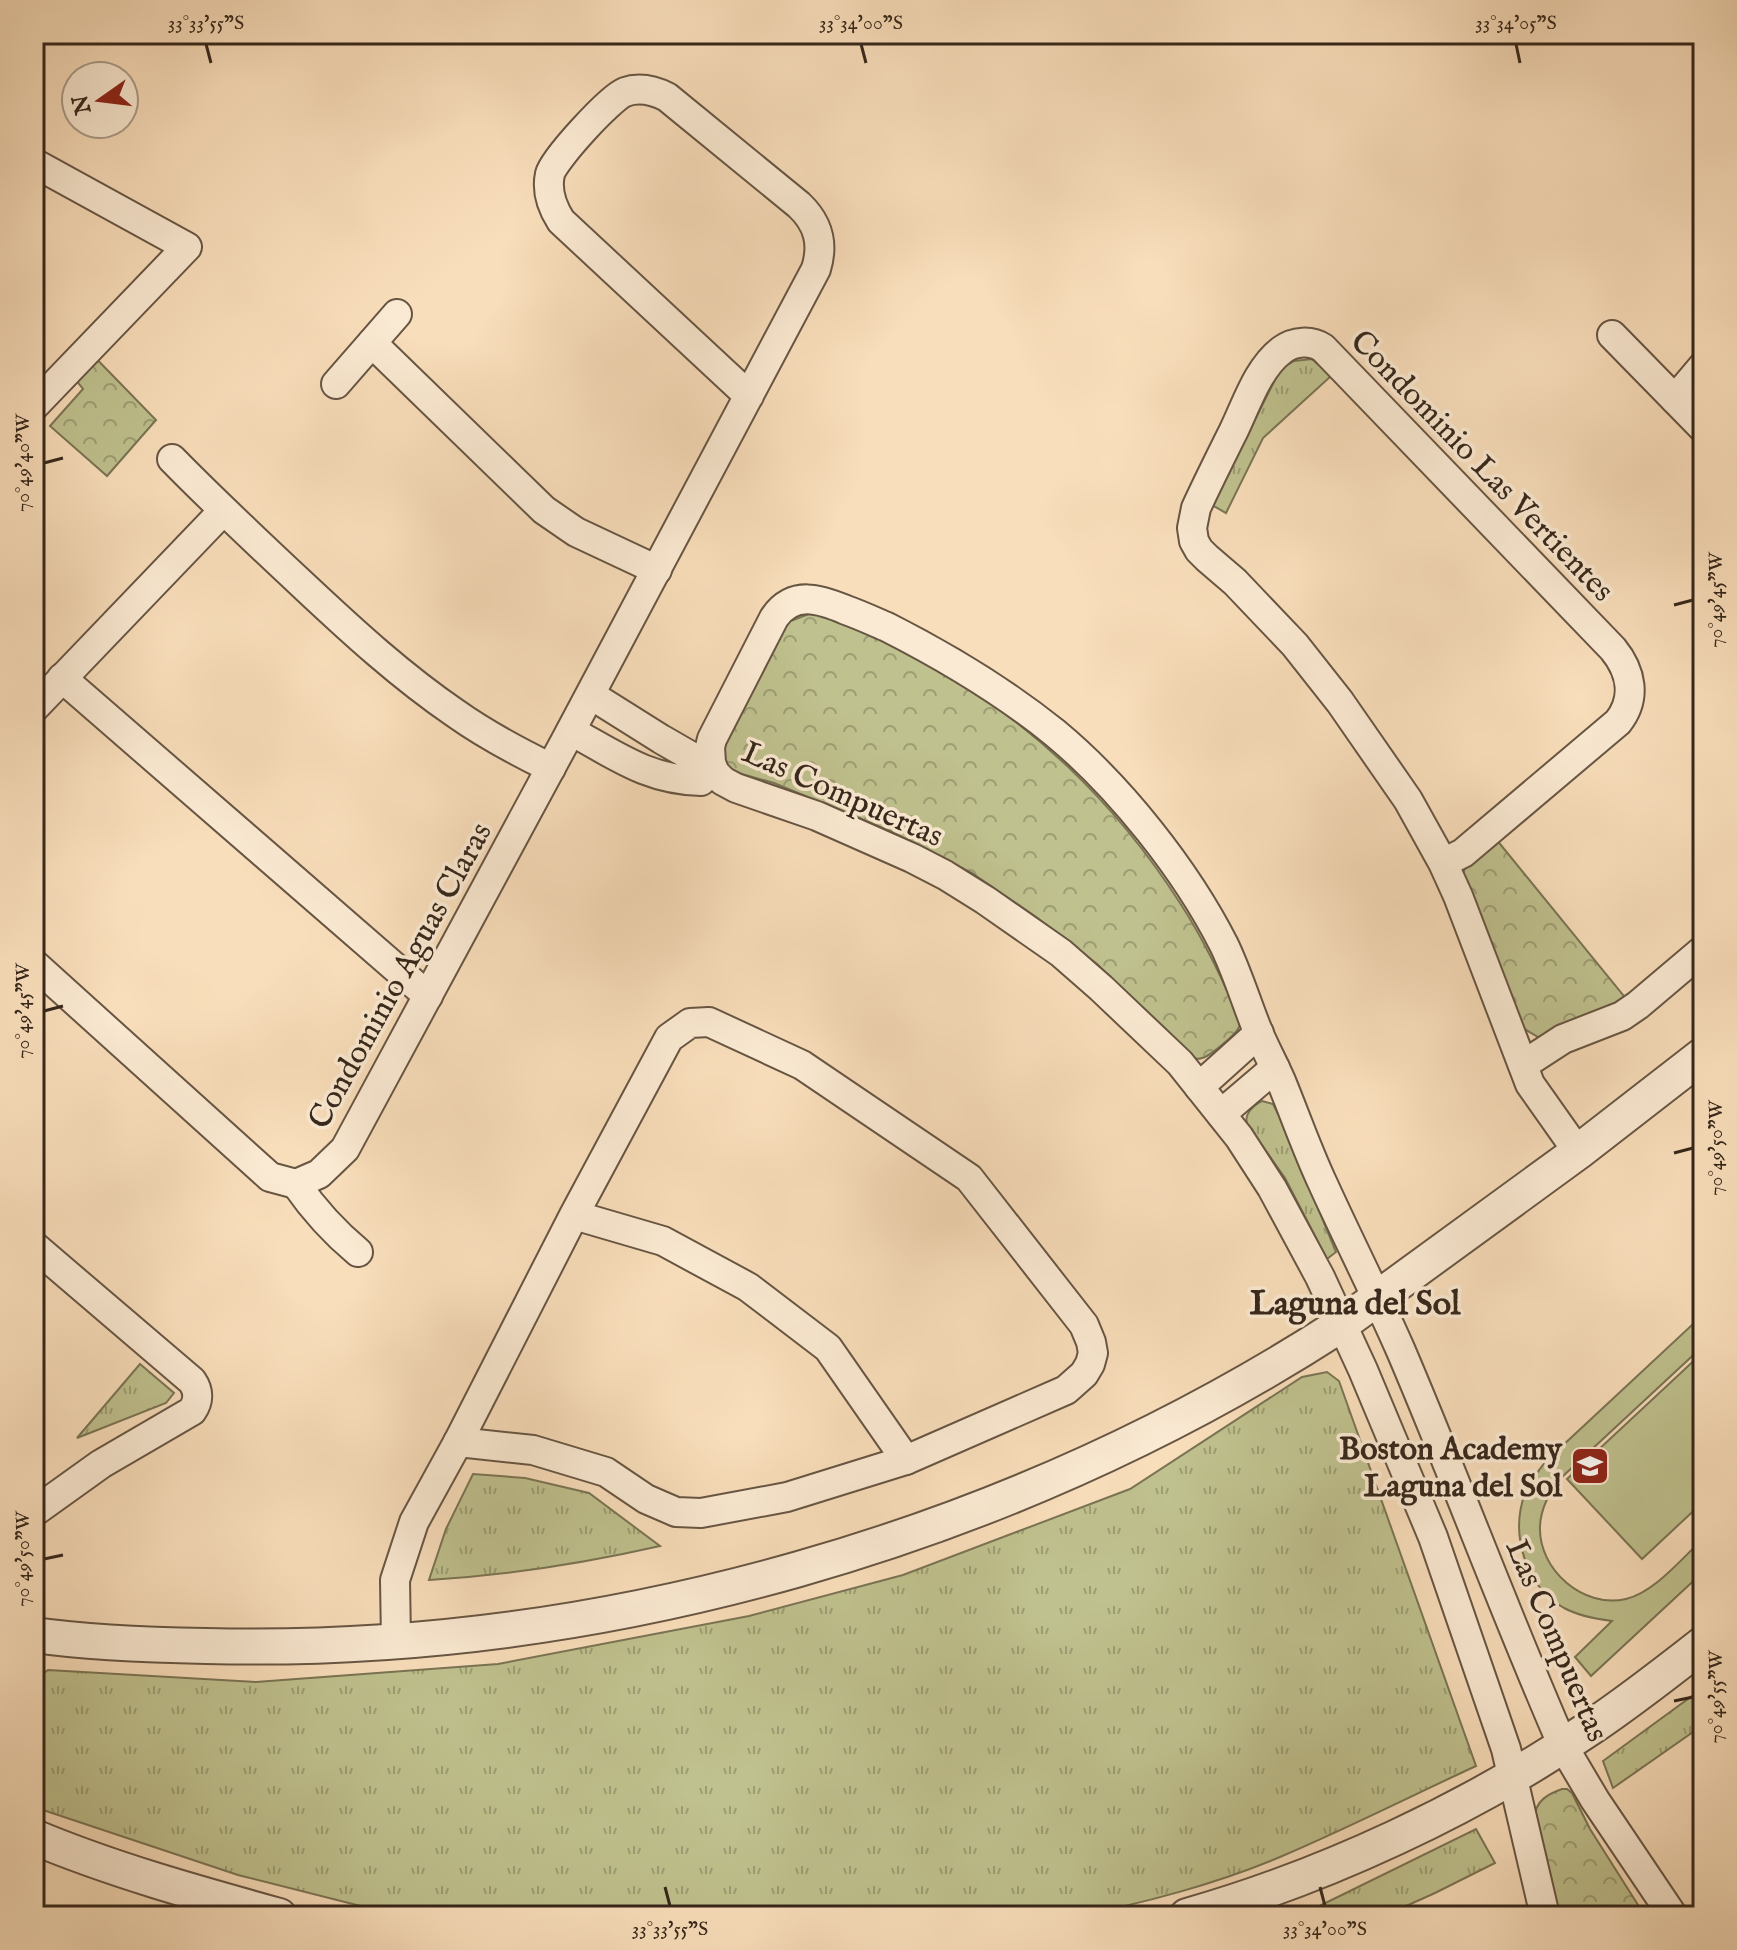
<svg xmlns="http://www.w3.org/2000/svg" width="1737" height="1950" font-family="'IM FELL English',serif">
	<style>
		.grass { fill: url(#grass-tufts); stroke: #7a7454; stroke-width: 2 }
		.park { fill: url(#park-crowns); stroke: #7a7454; stroke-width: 2 }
		.pitch { fill: #bfc18e; stroke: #7a7454; stroke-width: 2 }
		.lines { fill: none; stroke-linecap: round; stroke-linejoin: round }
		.minor-casing { stroke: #675543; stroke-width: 32 }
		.tertiary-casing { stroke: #675543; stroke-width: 38 }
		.minor { stroke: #fbead3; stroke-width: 28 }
		.tertiary { stroke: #fbead3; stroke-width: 34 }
		.ticks { fill: none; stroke: #36271b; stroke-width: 3 }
		.labels { text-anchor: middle; stroke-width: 7; stroke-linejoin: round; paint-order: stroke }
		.street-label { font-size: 32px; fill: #36271b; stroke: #fbead3 }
		.poi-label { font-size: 32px; font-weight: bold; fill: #36271b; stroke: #fbead3; text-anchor: end }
		.neighbourhood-label { font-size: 34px; font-weight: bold; fill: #36271b; stroke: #fbead3 }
		.neatline { fill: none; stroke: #36271b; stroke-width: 3 }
		.ticks-label { font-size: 20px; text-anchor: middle; fill: #36271b }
	</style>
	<defs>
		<pattern id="grass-tufts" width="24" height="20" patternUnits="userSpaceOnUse" patternTransform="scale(2)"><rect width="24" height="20" fill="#bfc18e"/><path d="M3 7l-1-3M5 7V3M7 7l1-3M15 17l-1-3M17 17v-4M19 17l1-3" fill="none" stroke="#9c9d73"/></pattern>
		<pattern id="park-crowns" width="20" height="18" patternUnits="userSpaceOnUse" patternTransform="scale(2)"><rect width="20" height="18" fill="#bfc18e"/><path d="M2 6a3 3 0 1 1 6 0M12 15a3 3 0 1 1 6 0" fill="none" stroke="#9c9d73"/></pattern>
	</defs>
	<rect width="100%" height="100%" fill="#f9debb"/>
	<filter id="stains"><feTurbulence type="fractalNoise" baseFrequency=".0025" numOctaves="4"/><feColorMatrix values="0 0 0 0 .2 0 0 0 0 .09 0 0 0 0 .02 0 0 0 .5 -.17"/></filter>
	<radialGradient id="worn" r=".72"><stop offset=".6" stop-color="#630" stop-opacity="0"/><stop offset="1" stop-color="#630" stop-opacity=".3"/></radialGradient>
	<!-- grass -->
	<g class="grass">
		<polygon points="1312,359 1331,376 1263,438 1226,513 1212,505 1281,368 1294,361"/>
		<path d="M1262,1101L1273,1104L1284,1125L1336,1252L1327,1259L1285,1178L1247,1124C1244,1113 1253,1106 1262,1101Z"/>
		<polygon points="140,1364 174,1393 166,1403 77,1438"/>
		<path d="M1327,1372L1339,1381L1476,1766C1411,1796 1346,1829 1280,1857C1218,1883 1140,1905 1074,1916H400L238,1875L34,1807V1680L48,1670L256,1682L498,1664L749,1616L903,1575L1130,1489L1302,1377Z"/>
		<path d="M473,1474L525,1478L589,1493L660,1546C581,1564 510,1575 429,1580L446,1529Z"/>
		<polygon points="1703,1688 1703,1725 1613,1788 1603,1761"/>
		<polygon points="1476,1829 1495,1863 1435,1893 1384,1916 1299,1916"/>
	</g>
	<!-- park -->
	<g class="park">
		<polygon points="83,345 156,420 107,476 50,426 83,389 64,365"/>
		<path d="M814,612C851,628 890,642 925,662C1029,719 1116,803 1180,903C1203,938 1221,977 1239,1016C1240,1021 1241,1024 1238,1029C1235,1035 1209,1057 1202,1058C1196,1060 1195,1058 1190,1055L1097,964L1036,917L972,873L890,831L774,783L735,772L724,765L722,752L788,622Z"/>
		<polygon points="1496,839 1628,1001 1546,1038 1538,1037 1521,1027 1463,875 1465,867"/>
		<path d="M1562,1789H1567L1572,1793L1590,1829L1645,1916H1560L1535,1817C1535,1801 1548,1794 1562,1789Z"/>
	</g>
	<!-- pitch -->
	<g class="pitch">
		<path d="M1703,1319V1346L1562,1477C1550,1491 1541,1506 1540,1526C1538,1570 1584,1609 1626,1599C1655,1592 1682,1558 1703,1539V1572L1591,1676L1575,1657L1612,1621C1596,1619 1579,1616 1564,1608C1525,1586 1510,1534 1525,1493C1530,1481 1538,1472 1545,1462L1693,1324Z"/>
		<polygon points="1700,1355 1703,1359 1703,1502 1642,1559 1567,1479"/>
	</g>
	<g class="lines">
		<!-- minor casing -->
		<g class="minor-casing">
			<g id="minor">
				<polyline points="34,163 187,247 34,406"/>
				<polyline points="1612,335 1703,428"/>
				<polyline points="372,343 544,510 576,532 657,570"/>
				<polyline points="336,384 397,314"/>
				<polyline points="1675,399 1703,366"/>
				<path d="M172,459C215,503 260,545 305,587C353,632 401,676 455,713C486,735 518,752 551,768"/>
				<polyline points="62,678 428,996"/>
				<polyline points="34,708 223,511"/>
				<path d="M571,731C617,756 648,780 701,781L713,769L661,739L591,695"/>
				<path d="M1443,863L1463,853L1618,722C1637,698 1631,671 1613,649L1323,348C1311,340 1294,341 1282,350C1258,368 1247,403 1234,430C1221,456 1208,482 1196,508L1192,528L1194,541L1199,550L1207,558L1235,582L1295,645L1340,702L1408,800L1443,863L1458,896L1530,1084L1578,1152"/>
				<path d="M34,964L270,1177L296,1184L319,1174L345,1149C504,857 661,563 816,269C824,243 818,223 799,205L667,97C653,90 639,87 625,92C610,98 554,159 550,174C546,192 552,207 561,221L749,396"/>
				<polyline points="1523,1065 1563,1039 1622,1016 1638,1005 1703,950"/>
				<polyline points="1199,1087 1259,1033"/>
				<polyline points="1221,1114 1275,1068"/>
				<path d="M296,1184C314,1210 334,1232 358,1252"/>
				<path d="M34,1246L192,1381C199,1391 199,1401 192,1411L101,1464L34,1512"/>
				<polyline points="458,1442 533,1450 606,1472 646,1499 676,1512 701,1513 787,1497 906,1460"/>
				<polyline points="396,1641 395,1580 414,1522 458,1442 574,1215 669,1038 690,1023 709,1022 802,1065 969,1178 1084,1325 1091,1342 1093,1353 1090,1364 1084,1374 1066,1390 906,1460 828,1348 748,1287 663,1241 574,1215"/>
				<path d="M1545,1916L1506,1749L1433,1537L1363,1370L1320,1277L1272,1188L1239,1137L1180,1063L1101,988L1061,953L985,900L945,875L912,858L817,816L736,788L723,781L715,773L711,763L710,747L712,739L774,618C793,590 820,599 846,610C860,615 873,621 887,627C946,657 1003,691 1055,733C1120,787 1186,870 1224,945C1238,974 1247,1005 1259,1034C1266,1050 1274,1065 1281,1081C1295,1115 1307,1150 1323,1184C1348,1239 1376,1294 1401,1351C1457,1482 1506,1616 1563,1746L1595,1800L1673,1916"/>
			</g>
		</g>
		<!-- tertiary casing -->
		<g class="tertiary-casing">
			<g id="tertiary">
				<path d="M34,1635C91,1643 148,1645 206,1646C601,1656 1010,1539 1342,1324L1578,1152L1703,1055"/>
				<path d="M34,1837C113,1870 196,1893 279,1916"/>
				<path d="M1187,1916C1325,1877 1472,1808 1590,1728C1629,1702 1666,1673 1703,1644"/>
			</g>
		</g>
		<!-- minor -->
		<use href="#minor" class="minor"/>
		<!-- tertiary -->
		<use href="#tertiary" class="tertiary"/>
	</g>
	<!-- ticks -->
	<path class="ticks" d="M206,44L211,63M861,44L866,63M1516,44L1520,63M44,463L63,458M1674,605L1693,600M44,1011L63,1006M1674,1153L1693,1148M44,1559L63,1555M1674,1701L1693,1697M665,1887L670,1906M1320,1887L1325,1906"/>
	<!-- icons -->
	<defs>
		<g id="school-square" transform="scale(2)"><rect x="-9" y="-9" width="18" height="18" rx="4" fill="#8f2418" stroke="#fbead3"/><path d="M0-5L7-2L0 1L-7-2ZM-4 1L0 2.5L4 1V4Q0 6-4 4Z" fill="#fff"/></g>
	</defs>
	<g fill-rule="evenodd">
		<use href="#school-square" x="1590" y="1466"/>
	</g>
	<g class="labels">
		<!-- street labels -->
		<g class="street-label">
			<text transform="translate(1483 465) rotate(46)" y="11">Condominio Las Vertientes</text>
			<text transform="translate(843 793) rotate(24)" y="11">Las Compuertas</text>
			<text transform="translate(399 975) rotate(-61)" y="11">Condominio Aguas Claras</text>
			<text transform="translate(1558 1640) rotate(67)" y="11">Las Compuertas</text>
		</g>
		<!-- poi labels -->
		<g class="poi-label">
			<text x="1562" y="1459">Boston Academy<tspan x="1562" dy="37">Laguna del Sol</tspan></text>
		</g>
		<!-- neighbourhood labels -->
		<g class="neighbourhood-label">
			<text x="1355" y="1314">Laguna del Sol</text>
		</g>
	</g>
	<!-- margin -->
	<rect width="1737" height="1950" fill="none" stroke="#f9debb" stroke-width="88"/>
	<!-- north arrow -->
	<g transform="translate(100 100) rotate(256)"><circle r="38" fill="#fbead3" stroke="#ac9c89" stroke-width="2"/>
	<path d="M0-6L14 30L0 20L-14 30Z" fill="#8f2418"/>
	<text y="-12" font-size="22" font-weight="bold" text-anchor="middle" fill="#36271b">N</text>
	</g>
	<rect x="44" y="44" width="1649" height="1862" class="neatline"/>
	<g class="ticks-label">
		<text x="206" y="29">33°33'55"S</text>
		<text x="861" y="29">33°34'00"S</text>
		<text x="1516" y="29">33°34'05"S</text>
		<text transform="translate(22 463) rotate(-90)" y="7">70°49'40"W</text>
		<text transform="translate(1715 600) rotate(-90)" y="7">70°49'45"W</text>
		<text transform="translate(22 1011) rotate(-90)" y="7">70°49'45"W</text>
		<text transform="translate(1715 1148) rotate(-90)" y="7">70°49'50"W</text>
		<text transform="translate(22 1559) rotate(-90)" y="7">70°49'50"W</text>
		<text transform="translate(1715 1697) rotate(-90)" y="7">70°49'55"W</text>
		<text x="670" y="1935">33°33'55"S</text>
		<text x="1325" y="1935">33°34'00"S</text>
	</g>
	<rect width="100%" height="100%" filter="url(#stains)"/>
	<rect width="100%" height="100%" fill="url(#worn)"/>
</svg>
